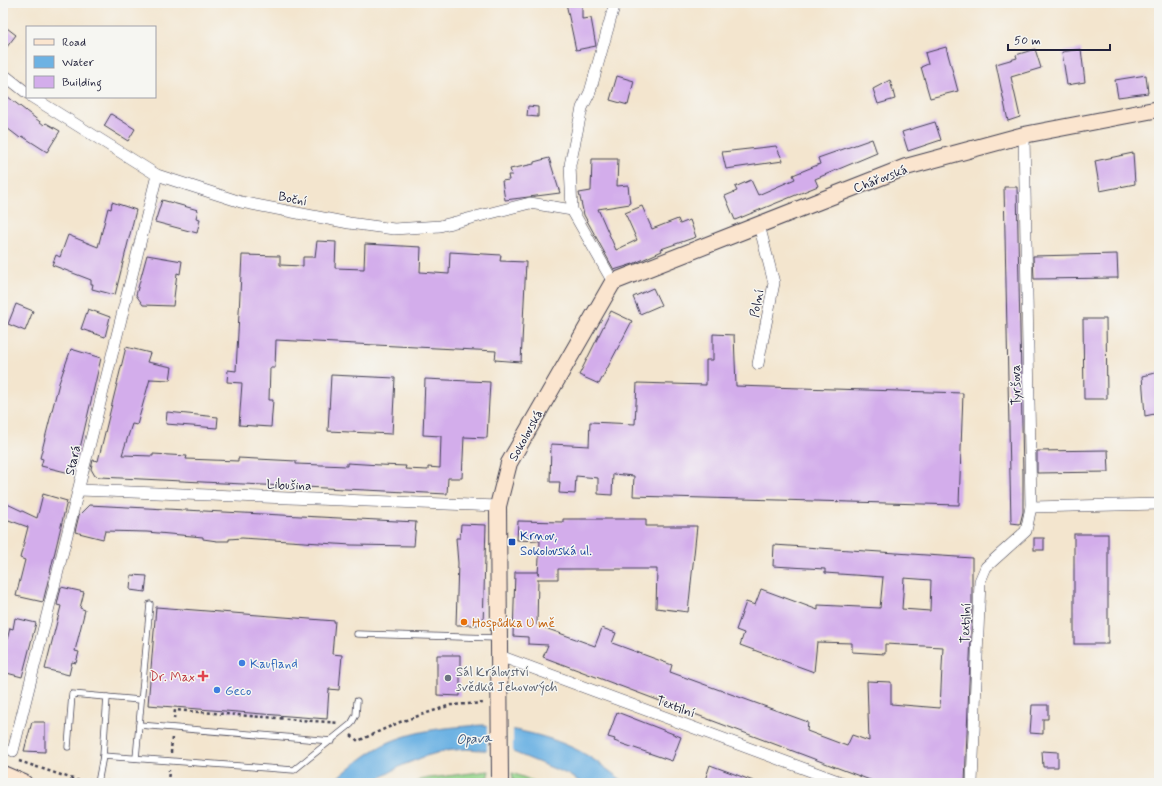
<svg xmlns="http://www.w3.org/2000/svg" width="1162" height="786" font-family="Mynerve,sans-serif">
	<style>
		.green { fill: #98d78e; stroke: #5d7c64 }
		.water { fill: #6db2e3; stroke: #486a8f }
		.pier { fill: #f3e5ce }
		.building { fill: #d3adeb; fill-rule: evenodd }
		.lines { fill: none; stroke-linecap: round; stroke-linejoin: round }
		.lane-casing { stroke: #413f51; stroke-width: 7 }
		.street-casing { stroke: #413f51; stroke-width: 12 }
		.secondary-casing { stroke: #413f51; stroke-width: 18 }
		.path { stroke: #413f51; stroke-width: 2.5; stroke-dasharray: 3 3; stroke-linecap: butt }
		.lane { stroke: #fff; stroke-width: 5.5 }
		.street { stroke: #fff; stroke-width: 11 }
		.secondary { stroke: #fbe5cf; stroke-width: 16 }
		.transit-dot { fill: #1a4fb4; stroke: #f6f6f2; stroke-width: 1.5 }
		.food-dot { fill: #e8710a; stroke: #f6f6f2; stroke-width: 1.5 }
		.shop-dot { fill: #3f7fe0; stroke: #f6f6f2; stroke-width: 1.5 }
		.health-dot { fill: #e0444e; stroke: #f6f6f2; stroke-width: 1.5 }
		.worship-dot { fill: #6b7280; stroke: #f6f6f2; stroke-width: 1.5 }
		.labels { text-anchor: middle; stroke-width: 3; stroke-linejoin: round; paint-order: stroke }
		.street-label { font-size: 13px; fill: #22223b; stroke: #f6f6f2 }
		.transit-label { font-size: 13px; fill: #164399; stroke: #f6f6f2; text-anchor: start }
		.food-label { font-size: 13px; fill: #c56008; stroke: #f6f6f2; text-anchor: start }
		.shop-label { font-size: 13px; fill: #366cbe; stroke: #f6f6f2; text-anchor: start }
		.worship-label { font-size: 13px; fill: #5b616d; stroke: #f6f6f2; text-anchor: start }
		.health-label { font-size: 13px; fill: #be3a42; stroke: #f6f6f2; text-anchor: end }
		.water-label { font-size: 14px; font-style: italic; fill: #3c5476; stroke: #f6f6f2 }
	</style>
	<rect width="100%" height="100%" fill="#f6f6f2"/>
	<filter id="ink" filterUnits="userSpaceOnUse"><feTurbulence type="fractalNoise" baseFrequency=".025" numOctaves="2"/><feDisplacementMap in="SourceGraphic" scale="8" xChannelSelector="R" yChannelSelector="G"/><feConvolveMatrix kernelMatrix="1 2 1 2 8 2 1 2 1" color-interpolation-filters="sRGB"/></filter>
	<filter id="wash" filterUnits="userSpaceOnUse"><feTurbulence type="fractalNoise" baseFrequency=".012" numOctaves="4" result="noise"/><feDisplacementMap in="SourceGraphic" scale="16" xChannelSelector="R" yChannelSelector="G"/><feGaussianBlur stdDeviation="0.9" result="paint"/><feColorMatrix in="noise" values="0 0 0 0 0 0 0 0 0 0 0 0 0 0 0 0 0 1.4 0 .05"/><feComposite in="paint" operator="in"/></filter>
	<g filter="url(#wash)">
		<rect width="100%" height="100%" fill="#f3e5ce"/>
		<!-- green -->
		<g class="green">
			<polygon points="489,771 486,783 415,783 422,779"/>
			<polygon points="512,773 539,783 514,783"/>
		</g>
		<!-- water -->
		<path class="water" d="M484,725C520,730 557,737 588,756C601,764 613,774 626,783H582L567,774L513,752L466,749L444,751L426,756L403,765L371,783H331C346,772 360,758 376,749C408,730 448,727 484,725Z"/>
		<!-- pier -->
		<polygon class="pier" points="487,724 513,727 513,754 487,753"/>
		<g id="blocks">
			<!-- building -->
			<g class="building">
				<polygon points="566,3 582,3 582,19 591,18 596,46 576,50"/>
				<polygon points="3,25 16,35 3,52"/>
				<polygon points="946,47 958,91 930,98 921,67 928,64 925,53"/>
				<polygon points="1035,49 1041,68 1011,77 1020,117 1008,121 996,64 1017,58 1016,55"/>
				<polygon points="1081,49 1085,82 1067,85 1062,52"/>
				<polygon points="1146,75 1148,93 1118,97 1115,80"/>
				<polygon points="617,76 634,81 628,105 610,100"/>
				<polygon points="890,80 895,99 878,104 873,89"/>
				<polygon points="3,93 44,125 46,123 60,131 47,152 22,136 20,138 3,125"/>
				<polygon points="528,106 538,107 538,117 527,116"/>
				<polygon points="111,114 135,129 128,141 104,126"/>
				<polygon points="935,122 941,140 908,151 902,132"/>
				<polygon points="872,139 877,153 815,179 818,186 735,220 725,196 737,191 735,187 751,180 758,195 795,179 793,175 820,164 818,158"/>
				<polygon points="776,146 783,161 726,169 722,152"/>
				<polygon points="1133,153 1135,184 1100,191 1095,161"/>
				<polygon points="549,158 560,193 505,200 502,181 509,180 508,175 512,175 510,169 534,164 534,162"/>
				<polygon points="592,159 618,159 617,186 628,185 630,204 598,209 616,250 637,240 625,213 642,206 652,229 678,219 680,224 690,220 696,237 661,249 662,251 633,264 614,270 584,215 579,193 591,191"/>
				<polygon points="1004,187 1017,187 1023,473 1023,512 1020,524 1011,523"/>
				<polygon points="162,200 198,210 196,218 200,219 197,233 155,222"/>
				<polygon points="112,202 136,210 115,295 92,289 93,284 91,284 91,280 52,265 56,255 60,257 68,235 98,247 108,208 111,209"/>
				<polygon points="317,241 336,242 335,268 364,269 365,244 421,247 420,272 449,274 450,252 501,255 500,261 526,262 521,362 495,360 496,351 276,340 275,368 270,368 269,400 273,400 271,427 239,425 242,383 227,382 228,370 236,371 242,255 280,256 280,265 303,266 303,257 315,257"/>
				<polygon points="1117,254 1118,278 1034,279 1033,256"/>
				<polygon points="147,255 182,261 180,274 177,273 173,306 143,305 136,295"/>
				<polygon points="653,288 661,305 640,314 633,297"/>
				<polygon points="16,304 33,311 25,331 8,324"/>
				<polygon points="88,309 110,317 105,337 81,329"/>
				<polygon points="611,311 632,321 599,384 579,375"/>
				<polygon points="1083,319 1106,319 1107,399 1084,399"/>
				<polygon points="713,334 734,335 736,386 963,393 959,505 633,496 634,476 613,474 612,495 598,494 598,478 576,476 575,494 559,493 560,482 550,482 551,444 589,446 590,422 635,424 637,383 706,385 706,360 713,360"/>
				<polygon points="126,347 150,353 147,362 172,367 170,380 150,379 137,425 132,424 122,455 153,456 153,454 187,456 186,459 238,461 238,458 296,461 296,464 347,466 347,463 380,465 406,466 405,469 428,470 428,467 440,468 441,436 423,435 425,379 490,382 487,438 464,437 462,478 448,478 447,494 100,477 95,476 91,469 93,460 98,461"/>
				<polygon points="71,349 101,358 74,474 41,466 43,459 40,458 59,383"/>
				<polygon points="1159,372 1159,413 1145,416 1142,376"/>
				<polygon points="331,375 395,378 392,434 328,431"/>
				<polygon points="167,412 218,417 217,428 166,424"/>
				<polygon points="1108,450 1109,472 1037,473 1037,451"/>
				<polygon points="43,494 67,501 43,602 16,596 25,560 20,558 28,527 3,518 3,502 37,518"/>
				<polygon points="89,505 416,522 414,546 351,545 242,538 229,539 229,541 217,541 203,539 203,537 147,532 105,531 103,539 75,532 79,515"/>
				<path d="M563,519H646V526H697L688,612L656,608L657,569H558V579H538L537,625L595,646L602,628L616,633L612,643L672,665L670,672L808,722L807,731L847,746L852,735L869,741L867,681L891,682V704L940,708L943,647L885,644V654L852,652V643L817,642L814,672L740,645L744,633L736,630L746,602L755,605L761,589L818,610V605L880,608L883,577L825,573V569L773,566L774,545L972,558V609L965,783H878L543,657L548,645L528,644V637L513,636L515,572H538V575L540,541L517,540L518,521L563,522ZM904,578L931,580L930,611L902,609Z"/>
				<polygon points="461,524 486,525 483,625 456,625 458,563 456,538 460,538"/>
				<rect x="1074" y="534" width="34" height="110"/>
				<rect x="1034" y="538" width="10" height="12"/>
				<polygon points="131,575 147,576 145,592 130,590"/>
				<polygon points="61,587 84,592 80,608 85,610 75,651 79,652 76,663 72,662 69,675 45,669 61,606 57,605"/>
				<polygon points="156,607 335,621 332,654 342,655 339,690 329,689 327,719 148,705"/>
				<polygon points="15,618 36,623 22,677 3,672 3,656 10,628 13,629"/>
				<polygon points="437,655 460,655 460,696 437,695"/>
				<polygon points="1032,705 1048,705 1048,719 1043,719 1043,734 1030,733"/>
				<polygon points="617,712 681,737 672,761 614,741 615,739 608,737"/>
				<polygon points="32,722 45,722 45,752 24,751"/>
				<polygon points="1042,751 1058,752 1058,767 1043,767"/>
				<polygon points="710,765 756,782 756,783 704,783"/>
			</g>
		</g>
	</g>
	<g filter="url(#ink)">
		<use href="#blocks" fill-opacity="0" stroke="#413f51" stroke-width="1"/>
		<g class="lines">
			<!-- lane casing -->
			<g class="lane-casing">
				<g id="lane">
					<polyline points="357,634 497,638"/>
					<polyline points="139,725 332,741"/>
					<polyline points="68,747 72,694 140,700"/>
					<polyline points="103,756 294,770 351,724 356,715 357,701"/>
					<polyline points="136,758 150,604"/>
					<polyline points="98,783 103,756 107,697"/>
				</g>
			</g>
			<!-- street casing -->
			<g class="street-casing">
				<g id="street">
					<polyline points="3,74 27,93"/>
					<polyline points="32,97 157,175 241,202 349,223 394,229 440,226 530,203 572,210"/>
					<polyline points="613,282 572,210 570,165 582,108 590,92 615,3"/>
					<polyline points="758,364 774,283 759,225"/>
					<polyline points="79,490 498,506"/>
					<polyline points="1031,507 1159,504"/>
					<polyline points="500,656 843,783"/>
					<polyline points="13,751 157,175"/>
					<polyline points="972,783 980,581 986,567 1026,531 1031,507 1024,135"/>
				</g>
			</g>
			<!-- secondary casing -->
			<g class="secondary-casing">
				<g id="secondary">
					<polyline points="3,774 24,783"/>
					<polyline points="500,783 498,506 509,463 613,282 906,167 1024,135 1159,109"/>
				</g>
			</g>
			<!-- path -->
			<g class="path">
				<polyline points="174,719 175,710 339,723"/>
				<polyline points="351,735 358,741 400,722 451,705 485,703"/>
				<polyline points="171,753 172,736"/>
				<polyline points="19,761 76,780 83,782 90,779"/>
				<polyline points="107,781 119,783"/>
				<polyline points="168,783 169,770"/>
			</g>
			<!-- lane -->
			<use href="#lane" class="lane"/>
			<!-- street -->
			<use href="#street" class="street"/>
			<!-- secondary -->
			<use href="#secondary" class="secondary"/>
		</g>
	</g>
	<!-- markers -->
	<rect class="transit-dot" x="508" y="538" width="8" height="8" rx="2"/>
	<circle class="food-dot" cx="464" cy="622" r="4"/>
	<g class="shop-dot">
		<circle cx="242" cy="663" r="4"/>
		<circle cx="217" cy="690" r="4"/>
	</g>
	<path class="health-dot" d="M201 670h4v4h4v4h-4v4h-4v-4h-4v-4h4z"/>
	<circle class="worship-dot" cx="448" cy="678" r="4"/>
	<g class="labels">
		<!-- street labels -->
		<g class="street-label">
			<text transform="translate(880 178) rotate(-21)" y="5">Chářovská</text>
			<text transform="translate(293 198) rotate(11)" y="5">Boční</text>
			<text transform="translate(756 303) rotate(-79)" y="5">Polní</text>
			<text transform="translate(1015 385) rotate(-91)" y="5">Tyršova</text>
			<text transform="translate(525 435) rotate(-61)" y="5">Sokolovská</text>
			<text transform="translate(72 460) rotate(-76)" y="5">Stará</text>
			<text transform="translate(289 484) rotate(2)" y="5">Libušina</text>
			<text transform="translate(965 623) rotate(-88)" y="5">Textilní</text>
			<text transform="translate(676 706) rotate(20)" y="5">Textilní</text>
		</g>
		<!-- transit labels -->
		<g class="transit-label">
			<text x="520" y="540">Krnov,<tspan x="520" dy="15">Sokolovská ul.</tspan></text>
		</g>
		<!-- food labels -->
		<g class="food-label">
			<text x="472" y="627">Hospůdka U mě</text>
		</g>
		<!-- shop labels -->
		<g class="shop-label">
			<text x="250" y="668">Kaufland</text>
			<text x="225" y="695">Geco</text>
		</g>
		<!-- worship labels -->
		<g class="worship-label">
			<text x="456" y="676">Sál Království<tspan x="456" dy="15">svědků Jehovových</tspan></text>
		</g>
		<!-- health labels -->
		<g class="health-label">
			<text x="195" y="681">Dr. Max</text>
		</g>
		<!-- water labels -->
		<g class="water-label">
			<text transform="translate(474 738) rotate(-4)" y="5">Opava</text>
		</g>
	</g>
	<!-- margin -->
	<rect width="1162" height="786" fill="none" stroke="#f6f6f2" stroke-width="16"/>
	<!-- legend -->
	<rect x="26" y="26" width="130" height="72" fill="#f6f6f2" stroke="#a1a1a9"/>
	<rect x="34" y="39" width="20" height="6" fill="#fbe5cf" stroke="#a1a1a9"/>
	<text x="62" y="46" font-size="12" fill="#22223b">Road</text>
	<rect x="34" y="56" width="20" height="12" fill="#6db2e3" stroke="#a1a1a9"/>
	<text x="62" y="66" font-size="12" fill="#22223b">Water</text>
	<rect x="34" y="76" width="20" height="12" fill="#d3adeb" stroke="#a1a1a9"/>
	<text x="62" y="86" font-size="12" fill="#22223b">Building</text>
	<!-- scale -->
	<path d="M1008 44v6h102v-6" fill="none" stroke="#22223b" stroke-width="2"/>
	<text x="1014" y="44" font-size="12" fill="#22223b" stroke="#f6f6f2" stroke-width="3" paint-order="stroke">50 m</text>
</svg>
